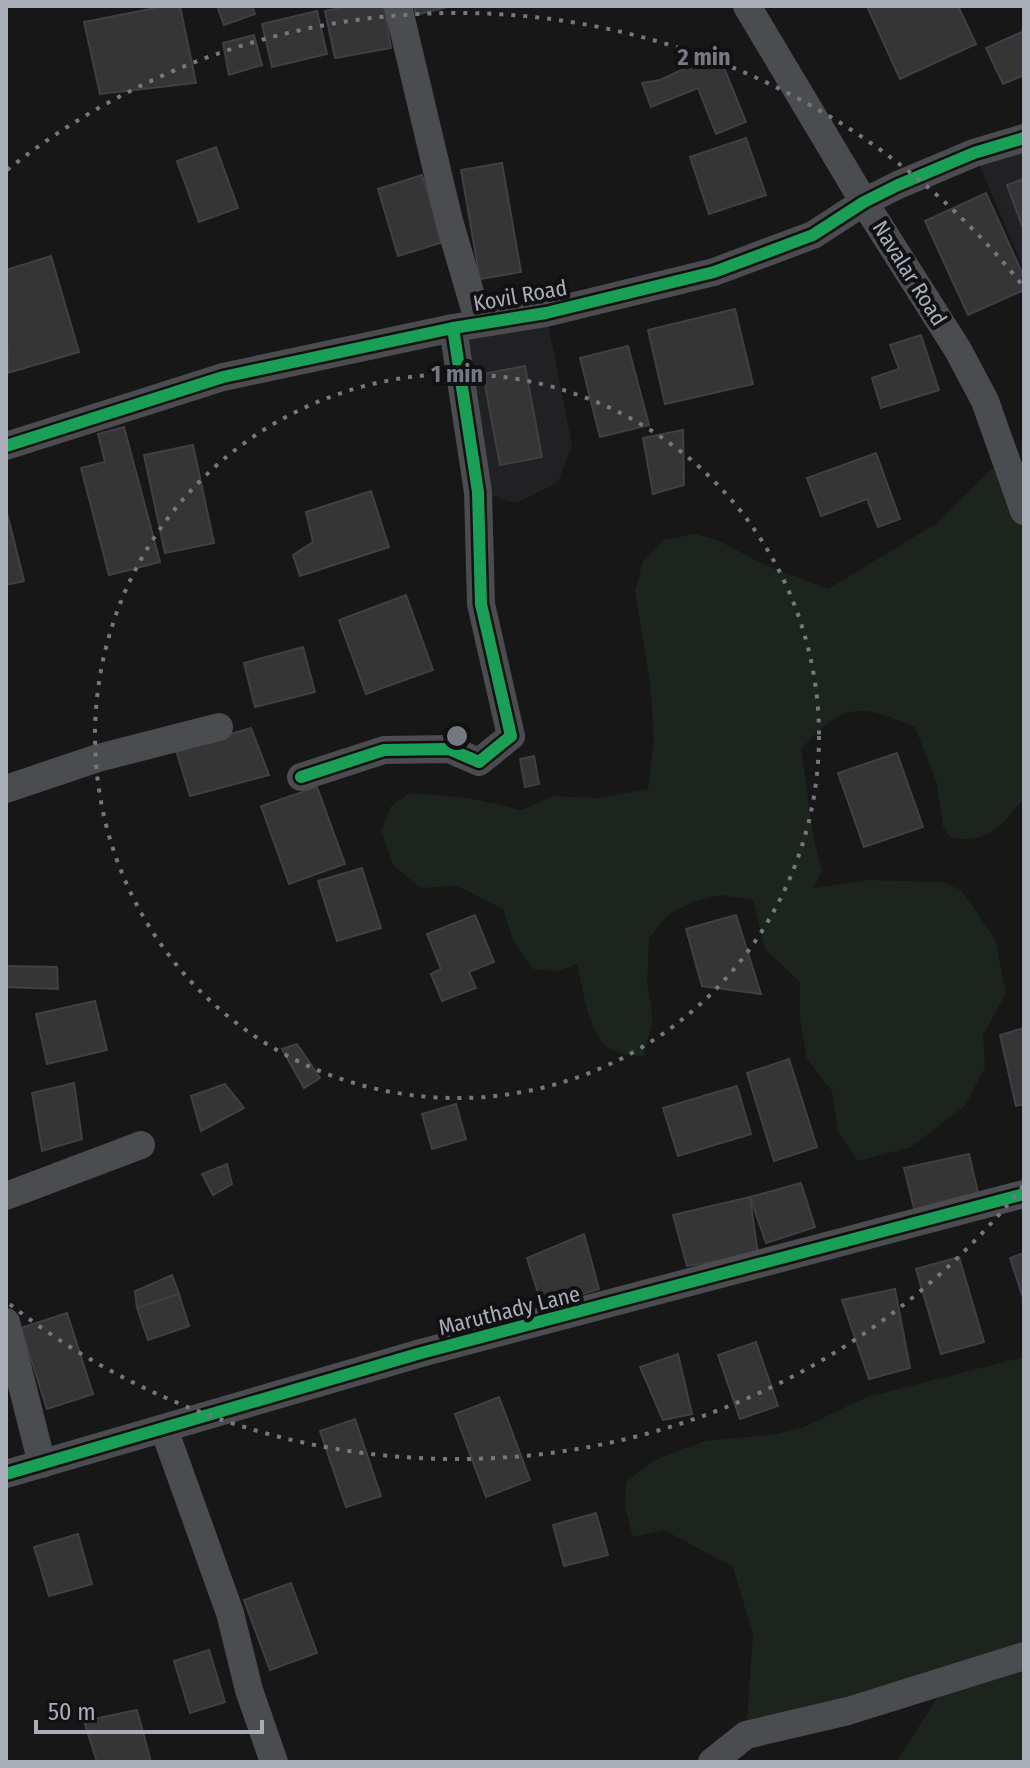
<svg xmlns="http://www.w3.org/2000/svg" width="1030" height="1768" font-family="'Fira Sans Condensed',sans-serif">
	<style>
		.built { fill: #212123 }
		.green { fill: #1d241e }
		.building { fill: #353536; stroke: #3f4043; stroke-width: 2 }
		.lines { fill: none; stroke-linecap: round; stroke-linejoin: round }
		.minor { stroke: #4b4c50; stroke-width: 28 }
		.cycleway-casing { stroke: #111113; stroke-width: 17 }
		.cycleway { stroke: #1a9f57; stroke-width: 12 }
		.ring { fill: none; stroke: #757880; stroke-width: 4; stroke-dasharray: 4 8 }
		.labels { text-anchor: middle; stroke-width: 8; stroke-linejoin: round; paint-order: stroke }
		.street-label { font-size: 22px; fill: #a8adb8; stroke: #111113 }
		.centre { fill: #757880; stroke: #111113; stroke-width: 4 }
		.ring-label { font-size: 24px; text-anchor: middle; font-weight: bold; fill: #757880; stroke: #111113; stroke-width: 8; stroke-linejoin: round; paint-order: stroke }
	</style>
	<rect width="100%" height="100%" fill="#171717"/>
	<!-- built -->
	<g class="built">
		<polygon points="1024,138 1024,269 974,153"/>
		<polygon points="546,313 572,445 558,482 516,503 478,492 453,328"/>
	</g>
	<!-- green -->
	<g class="green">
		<path d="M1005,456L1024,511V798C1003,824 987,846 950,837L943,827L937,784L915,727C859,702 842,704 801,749C808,790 810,831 822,871L813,888L868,880L942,882L961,890L995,939L1006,993L983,1035L985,1067L965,1106L911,1147L858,1161L838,1132L832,1091L807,1059L800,1017V982L765,949L753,900L721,895L693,902L668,915L649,938L647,983L653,1021L643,1056C633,1055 621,1055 612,1050C589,1039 583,988 577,964L557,971L533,969L514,942L503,909L458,886L421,888L393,865L381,831L391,806L410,793L468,798L522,810L553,796L598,798L648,789L654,739L650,683L635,591L643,561L664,540L695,534L719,541L767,566L828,589L937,523Z"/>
		<polygon points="1024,1357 1024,1762 896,1762 948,1681 746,1735 753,1634 733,1567 664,1530 633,1537 625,1507 626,1482 655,1460 705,1441 769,1435 802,1428 867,1397"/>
	</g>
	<!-- building -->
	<g class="building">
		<polygon points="165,6 180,6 196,83 100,94 84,22"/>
		<polygon points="217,6 252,6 255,14 224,25"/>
		<polygon points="351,6 384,6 391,48 335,58 325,11"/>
		<polygon points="414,6 451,6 416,15"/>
		<polygon points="867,6 958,6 976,44 900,79"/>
		<polygon points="317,11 327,54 272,67 262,24"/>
		<polygon points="1024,31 1024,75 1003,84 986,48"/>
		<polygon points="254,35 262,65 229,75 223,43"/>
		<polygon points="718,53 746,122 716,134 698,88 651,107 642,83 660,80"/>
		<polygon points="746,138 766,195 709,214 690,157"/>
		<polygon points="216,147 238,208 199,222 177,161"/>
		<polygon points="502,163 521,272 480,279 461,170"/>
		<polygon points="422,175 443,242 398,256 378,189"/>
		<polygon points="1024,179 1024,231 1007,185"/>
		<polygon points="986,193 1024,277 1024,290 968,315 925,221"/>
		<polygon points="51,256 79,352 8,373 6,270"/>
		<polygon points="735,309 753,384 665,404 648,330"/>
		<polygon points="921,335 939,390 881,408 872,378 899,369 890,345"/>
		<polygon points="628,346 649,425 600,437 580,358"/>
		<polygon points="525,366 542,457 500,465 483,374"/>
		<polygon points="124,427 160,562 109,575 81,468 105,462 98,434"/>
		<polygon points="683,430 684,485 653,494 643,438"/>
		<polygon points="193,445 214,543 165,553 144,455"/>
		<polygon points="876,453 900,519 878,527 867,499 821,516 807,478"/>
		<polygon points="371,491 389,547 300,576 293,555 313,542 306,512"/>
		<polygon points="6,509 24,581 6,585"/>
		<polygon points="406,595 433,670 366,694 339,620"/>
		<polygon points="303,647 315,692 255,707 244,663"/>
		<polygon points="251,728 269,775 190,796 176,750"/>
		<polygon points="897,753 923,827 864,847 838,773"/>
		<polygon points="534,756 539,784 525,787 520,759"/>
		<polygon points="317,787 345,864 289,884 261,806"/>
		<polygon points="362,868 381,928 337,941 318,881"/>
		<polygon points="475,915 494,962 469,972 476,988 442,1001 431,974 441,969 427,934"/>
		<polygon points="736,915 761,994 702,986 686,929"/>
		<polygon points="6,966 57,967 58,989 6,987"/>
		<polygon points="95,1001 107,1050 47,1064 36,1014"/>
		<polygon points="1024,1028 1024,1104 1016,1106 1000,1035"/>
		<polygon points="297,1044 320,1078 304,1088 282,1049"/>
		<polygon points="789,1059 817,1147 774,1161 747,1073"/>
		<polygon points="74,1083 82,1139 42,1151 32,1093"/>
		<polygon points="225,1084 244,1108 201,1131 191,1096"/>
		<polygon points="737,1086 751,1134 678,1156 663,1108"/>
		<polygon points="456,1104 466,1139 432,1149 422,1114"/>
		<polygon points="969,1154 979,1197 915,1212 904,1168"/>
		<polygon points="227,1164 232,1184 213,1195 202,1174"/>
		<polygon points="801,1183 815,1227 766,1243 750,1197"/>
		<polygon points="750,1197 758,1255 687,1266 673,1215"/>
		<polygon points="584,1234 599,1289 542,1306 527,1258"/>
		<polygon points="1024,1253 1024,1301 1010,1258"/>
		<polygon points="959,1257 984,1342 941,1354 916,1269"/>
		<polygon points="172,1275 179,1294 137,1308 135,1291"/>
		<polygon points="895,1289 910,1368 869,1379 842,1300"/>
		<polygon points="179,1294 189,1326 148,1340 137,1308"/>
		<polygon points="67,1313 93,1394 47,1409 21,1328"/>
		<polygon points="756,1342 778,1406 740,1419 718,1355"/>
		<polygon points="678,1354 692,1414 663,1420 640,1367"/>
		<polygon points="499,1397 530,1480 486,1497 455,1414"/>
		<polygon points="355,1419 381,1496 346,1507 320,1431"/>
		<polygon points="596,1513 608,1555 564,1566 553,1525"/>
		<polygon points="78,1534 92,1584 49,1596 34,1547"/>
		<polygon points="291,1583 317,1653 270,1670 244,1600"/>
		<polygon points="209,1650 225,1702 190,1713 174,1661"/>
		<polygon points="137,1710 151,1762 97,1762 84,1721"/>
	</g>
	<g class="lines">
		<!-- minor -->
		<g class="minor">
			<polyline points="398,6 449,221 479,323"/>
			<polyline points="747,6 864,202 958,350 985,401 1024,511"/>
			<polyline points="6,446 223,377 453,328 546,313 714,272 813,235 864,202 898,185 974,153 1024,138"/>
			<polyline points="301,777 384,750 449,749 479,762 511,736 481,604 478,492 453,328"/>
			<polyline points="6,789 98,758 219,727"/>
			<polyline points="6,1196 141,1145"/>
			<polyline points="6,1322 42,1464"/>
			<polyline points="164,1429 230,1613 249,1690 274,1762"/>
			<polyline points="6,1474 421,1353 1024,1194"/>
			<polyline points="712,1762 746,1735 848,1711 1024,1656"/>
		</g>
		<!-- cycleway casing -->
		<g class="cycleway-casing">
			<g id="cycleway">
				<polyline points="6,446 223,377 453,328 546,313 714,272 813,235 864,202 898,185 974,153 1024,138"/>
				<polyline points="301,777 384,750 449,749 479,762 511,736 481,604 478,492 453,328"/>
				<polyline points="6,1474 421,1353 1024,1194"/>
			</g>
		</g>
		<!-- cycleway -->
		<use href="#cycleway" class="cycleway"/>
	</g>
	<!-- distance rings -->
	<g class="ring">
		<circle cx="457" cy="736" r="362"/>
		<path d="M1023 1186A723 723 0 0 1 7 1302M7 170A723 723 0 0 1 1023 286"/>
	</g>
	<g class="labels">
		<!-- street labels -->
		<g class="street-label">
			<text transform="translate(910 273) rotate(58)" y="8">Navalar Road</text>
			<text transform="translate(520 295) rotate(-10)" y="8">Kovil Road</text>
			<text transform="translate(509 1310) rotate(-14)" y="8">Maruthady Lane</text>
		</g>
	</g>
	<circle cx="457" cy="736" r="12" class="centre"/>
	<g class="ring-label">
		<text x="704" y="65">2 min</text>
		<text x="457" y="382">1 min</text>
	</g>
	<!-- border -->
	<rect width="1030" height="1768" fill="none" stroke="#a8adb8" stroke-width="16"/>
	<!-- scale -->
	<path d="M36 1720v12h226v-12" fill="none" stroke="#a8adb8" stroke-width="4"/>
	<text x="48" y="1720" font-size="24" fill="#a8adb8" stroke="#111113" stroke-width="6" paint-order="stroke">50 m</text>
</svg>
